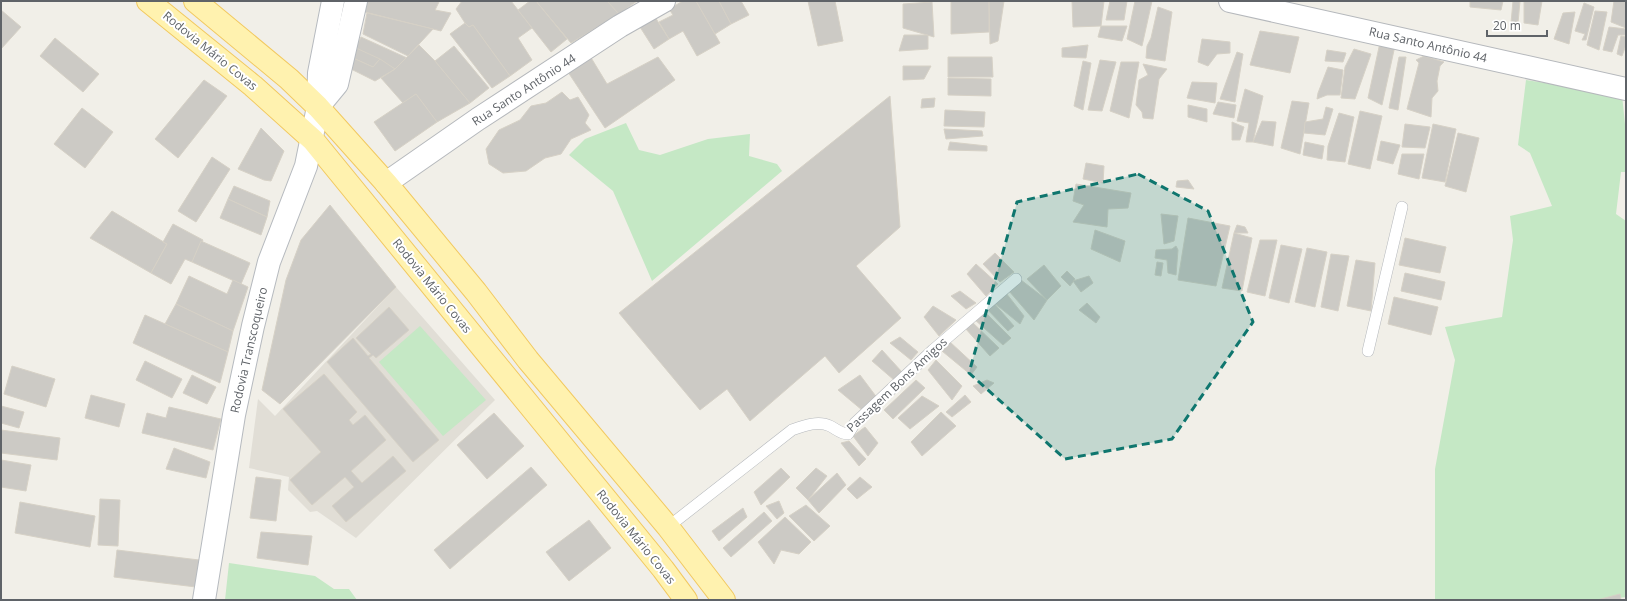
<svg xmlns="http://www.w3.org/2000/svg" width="1627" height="601" font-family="'Open Sans',sans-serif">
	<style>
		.education { fill: #e1ded6 }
		.green { fill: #c5e8c5 }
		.building { fill: #cccac5; stroke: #d6d1c6 }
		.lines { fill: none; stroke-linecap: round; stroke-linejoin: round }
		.service-casing { stroke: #b5b8bc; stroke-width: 12 }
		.tertiary-casing { stroke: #b5b8bc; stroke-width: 24 }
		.secondary-casing { stroke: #b6babf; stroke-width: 24 }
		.primary-casing { stroke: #f2c960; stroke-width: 24 }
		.service { stroke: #fff; stroke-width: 11 }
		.tertiary { stroke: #fff; stroke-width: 22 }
		.secondary { stroke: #fff; stroke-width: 22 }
		.primary { stroke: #fff2af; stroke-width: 22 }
		.marked { fill: #0f766e; fill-opacity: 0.2; stroke: #0f766e; stroke-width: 3; stroke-dasharray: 8 5; stroke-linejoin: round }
		.labels { text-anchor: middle; stroke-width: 4; stroke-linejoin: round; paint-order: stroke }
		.street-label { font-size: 12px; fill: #5f6368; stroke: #fff }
	</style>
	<rect width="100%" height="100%" fill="#f1efe8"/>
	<!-- education -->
	<polygon class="education" points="396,287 495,400 356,538 317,511 310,512 288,490 289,477 249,468 258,399 275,416"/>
	<!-- green -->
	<g class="green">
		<polygon points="1526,80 1622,95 1626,134 1626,172 1621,172 1616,214 1626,221 1626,597 1606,600 1435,600 1435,469 1455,360 1445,327 1502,317 1513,240 1510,216 1552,206 1530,153 1518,145"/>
		<polygon points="626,123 639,150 660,155 708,139 750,134 749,156 777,164 782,171 652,281 613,191 569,155 585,139"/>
		<polygon points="420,326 486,400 443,436 379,362"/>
		<polygon points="229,563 315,576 334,589 349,589 357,600 225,600"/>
	</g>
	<!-- building -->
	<g class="building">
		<polygon points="365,1 434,1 439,2 435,10 451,13 441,31 361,11"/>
		<polygon points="462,1 511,1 532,28 518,38 532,60 510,76 473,25 469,27 465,23 456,9"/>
		<polygon points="530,1 536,1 567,39 551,52 518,10"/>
		<polygon points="536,1 608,1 619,14 571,43"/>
		<polygon points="607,1 637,1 619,14"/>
		<polygon points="683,1 696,1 720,43 697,56 683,31 669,39 659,22 673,15 669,9"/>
		<polygon points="696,1 719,1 731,24 715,34"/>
		<polygon points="719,1 741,1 749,15 731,24"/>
		<polygon points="808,1 835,1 843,41 818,46"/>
		<polygon points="951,1 989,1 989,32 951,34"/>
		<polygon points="989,1 1004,1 998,41 990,44"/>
		<polygon points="1072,1 1104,1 1101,26 1073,27"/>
		<polygon points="1110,1 1127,1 1124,20 1106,20"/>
		<polygon points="1135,1 1152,1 1142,46 1127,39"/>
		<polygon points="1470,1 1503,1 1501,10 1470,7"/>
		<polygon points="1513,1 1520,1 1518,23 1511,23"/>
		<polygon points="1524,1 1542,1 1538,25 1524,23"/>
		<polygon points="1614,1 1626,2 1626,28 1611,22"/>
		<polygon points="932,2 934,37 903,28 903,4"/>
		<polygon points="1584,3 1594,7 1586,40 1582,40 1585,34 1575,31"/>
		<polygon points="1158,7 1172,12 1165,61 1146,58 1147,46 1151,38"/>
		<polygon points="1,10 21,27 1,49"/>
		<polygon points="1595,11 1607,12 1599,50 1587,45"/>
		<polygon points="1575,12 1569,44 1554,39 1563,13"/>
		<polygon points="367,13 433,29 408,56 363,34"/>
		<polygon points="655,17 669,39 654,49 640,27"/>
		<polygon points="465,23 469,27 473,25 510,76 492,88 450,34"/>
		<polygon points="1101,26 1127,26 1122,41 1098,37"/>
		<polygon points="1609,27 1626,29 1626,35 1618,35 1612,52 1603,50"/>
		<polygon points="1260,31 1299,37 1290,73 1250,65"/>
		<polygon points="904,35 928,35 928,49 899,51"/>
		<polygon points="1621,36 1626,37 1626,45 1622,56 1617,54"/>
		<polygon points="361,37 407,58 395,69 356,48"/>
		<polygon points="55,38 99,74 83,92 40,56"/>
		<polygon points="1381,38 1396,41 1382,105 1368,98"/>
		<polygon points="1202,39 1230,42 1230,53 1217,54 1208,66 1198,62"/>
		<polygon points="419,45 435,61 470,103 437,122 416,94 403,103 381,78 395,69"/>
		<polygon points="1088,45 1086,58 1062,57 1062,48"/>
		<polygon points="454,46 489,88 470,103 435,61"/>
		<polygon points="356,48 380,59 373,67 353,58"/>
		<polygon points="1354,49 1371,54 1355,99 1341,98 1345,67"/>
		<polygon points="1327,50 1346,53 1343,62 1325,61"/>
		<polygon points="1237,52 1243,54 1235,102 1220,99"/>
		<polygon points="590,56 607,84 658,57 675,80 605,128 568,72"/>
		<polygon points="1424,56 1444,62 1440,66 1437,81 1438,91 1432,98 1431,117 1407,109 1419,63 1416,60"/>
		<polygon points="948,57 992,57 993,77 948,77"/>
		<polygon points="1399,57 1406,57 1398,110 1389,108"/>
		<polygon points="353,58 373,67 380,59 395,69 375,81 351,69"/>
		<polygon points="1100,60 1116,62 1102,111 1088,110"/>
		<polygon points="1083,61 1091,63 1083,110 1074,106"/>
		<polygon points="1121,62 1139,62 1129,118 1110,111"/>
		<polygon points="1143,64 1167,69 1159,79 1153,119 1143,118 1142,112 1136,105 1139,80 1148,75"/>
		<polygon points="903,66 931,66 924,79 903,80"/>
		<polygon points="1328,67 1343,70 1340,95 1327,95 1317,99 1318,93"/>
		<polygon points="948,78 991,79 991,96 948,95"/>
		<polygon points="204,80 227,96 178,158 155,139"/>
		<polygon points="1192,82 1217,83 1215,103 1187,98"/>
		<polygon points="1245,89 1263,96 1253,142 1246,142 1249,123 1237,121"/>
		<polygon points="562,92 570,100 578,97 589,115 585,123 591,130 571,139 561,154 545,158 526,171 503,173 489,164 486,149 499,130 520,120 531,106 546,103"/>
		<polygon points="416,94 437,122 395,151 374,122"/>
		<polygon points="890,96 900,227 856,266 901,318 839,373 825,356 750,421 727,389 700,410 619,313"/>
		<polygon points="935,98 934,107 921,108 922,99"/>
		<polygon points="1292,101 1309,103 1300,154 1281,148"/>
		<polygon points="1218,102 1236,105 1234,118 1213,114"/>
		<polygon points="1188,105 1207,109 1207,122 1188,117"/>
		<polygon points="1326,107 1333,109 1325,135 1304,133 1305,122 1323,119"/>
		<polygon points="82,108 113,132 85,168 54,144"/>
		<polygon points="945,110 985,112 984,127 944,126"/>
		<polygon points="1360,111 1382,116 1370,169 1348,164"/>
		<polygon points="1339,113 1354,117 1345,162 1327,160 1328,146"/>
		<polygon points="1262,121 1276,122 1273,146 1253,142"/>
		<polygon points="1232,122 1244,127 1240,140 1232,140"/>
		<polygon points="1405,124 1430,127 1425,148 1402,147"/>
		<polygon points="1433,124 1456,129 1445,182 1422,178"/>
		<polygon points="261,128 284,151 271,181 264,180 238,169"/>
		<polygon points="944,129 982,131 983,136 946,139"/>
		<polygon points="1458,133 1479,138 1466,192 1445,186"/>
		<polygon points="1381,141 1400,145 1393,164 1377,160"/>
		<polygon points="950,142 987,146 987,151 948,150"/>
		<polygon points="1305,142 1324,146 1322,159 1303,155"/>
		<polygon points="1402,154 1424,154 1419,179 1398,174"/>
		<polygon points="212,157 230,169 196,222 178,211"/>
		<polygon points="1086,163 1104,166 1103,183 1083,179"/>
		<polygon points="1188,180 1194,189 1176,187 1177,181"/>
		<polygon points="1076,184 1131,193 1128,208 1108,209 1107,227 1073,222 1084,205 1073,201"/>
		<polygon points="234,186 270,201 267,217 228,199"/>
		<polygon points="228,199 267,217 261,235 220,218"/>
		<polygon points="330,205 396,287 280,404 262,390 286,280 301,240"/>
		<polygon points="112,211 167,244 151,273 90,238"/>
		<polygon points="1161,214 1178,216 1174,241 1164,244"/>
		<polygon points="1188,218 1230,226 1216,286 1178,280"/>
		<polygon points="173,224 203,240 192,262 185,259 171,284 151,273 167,244 163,242"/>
		<polygon points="1237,225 1245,227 1248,233 1234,233"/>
		<polygon points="1095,230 1125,241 1120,262 1091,249"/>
		<polygon points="1234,233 1252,238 1242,291 1222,288"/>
		<polygon points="1405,238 1446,247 1440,273 1399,265"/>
		<polygon points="1260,240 1277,240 1265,296 1247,292"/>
		<polygon points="201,241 250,263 241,284 192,262"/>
		<polygon points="1281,245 1302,249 1289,303 1269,298"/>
		<polygon points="1176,246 1178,250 1176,275 1168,273 1167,260 1155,258 1156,250 1172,249"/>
		<polygon points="1307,248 1327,252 1315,307 1295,302"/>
		<polygon points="995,253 1014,272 1000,282 983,264"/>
		<polygon points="1331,254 1349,256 1338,311 1321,307"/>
		<polygon points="1356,260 1375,263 1371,311 1347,306"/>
		<polygon points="1157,262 1163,263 1161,276 1155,275"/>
		<polygon points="976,264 998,284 986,296 967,274"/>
		<polygon points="1044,265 1061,286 1047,300 1027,279"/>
		<polygon points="1067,271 1075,279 1070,286 1061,277"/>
		<polygon points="1405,273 1445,282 1441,300 1401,291"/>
		<polygon points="189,276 227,294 233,280 248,287 233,331 176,304"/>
		<polygon points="1089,276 1093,283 1081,292 1073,281"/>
		<polygon points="1021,280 1047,300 1034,320 1009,291"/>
		<polygon points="960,291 976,303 966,309 951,296"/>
		<polygon points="1006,293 1024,316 1020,324 993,302"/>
		<polygon points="1394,297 1438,307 1431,335 1388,324"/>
		<polygon points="993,302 1014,326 1008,331 985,307"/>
		<polygon points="1087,303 1100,317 1096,323 1079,310"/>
		<polygon points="176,304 233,331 228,352 165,324"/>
		<polygon points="933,306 956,320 939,336 924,317"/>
		<polygon points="389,307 409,330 376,358 373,355 369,358 439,440 413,462 327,362 353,338 368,356 371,354 356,338"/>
		<polygon points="983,310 1011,338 1003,345 974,319"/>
		<polygon points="145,315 228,352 220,383 133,343"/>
		<polygon points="971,321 999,348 990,356 965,328"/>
		<polygon points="900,337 918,352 911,360 890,343"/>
		<polygon points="950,342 977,367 971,375 942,351"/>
		<polygon points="882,350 902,372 894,380 872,361"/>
		<polygon points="936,360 962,386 952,400 928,370"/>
		<polygon points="145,361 182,379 172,398 136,380"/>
		<polygon points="12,366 55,379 46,407 4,394"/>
		<polygon points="324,374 357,412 349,420 353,425 365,415 386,440 351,471 362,483 393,456 406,471 346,522 332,506 354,487 345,477 312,505 290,480 321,452 283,409"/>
		<polygon points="192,375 216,387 207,404 183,393"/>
		<polygon points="860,375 878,399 862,410 838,390"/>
		<polygon points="916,380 925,388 893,419 884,410"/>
		<polygon points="987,380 994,383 981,394 973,386"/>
		<polygon points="91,395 125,404 119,427 85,418"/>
		<polygon points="965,395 971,402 952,417 946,412"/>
		<polygon points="922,396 939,406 910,429 898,418"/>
		<polygon points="1,406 24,412 19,428 1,423"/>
		<polygon points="169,407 221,419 213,450 142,433 147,413 166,418"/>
		<polygon points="941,412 956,426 922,456 911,442"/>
		<polygon points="494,413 524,446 487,479 457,445"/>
		<polygon points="865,427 878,443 868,456 853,436"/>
		<polygon points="1,430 60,438 57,460 1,453"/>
		<polygon points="849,441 866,459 859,466 841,443"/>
		<polygon points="174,448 210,462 206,478 166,469"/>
		<polygon points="1,460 31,465 26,491 1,487"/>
		<polygon points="531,467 547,485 450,569 434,550"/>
		<polygon points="781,468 790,477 761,505 754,492"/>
		<polygon points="816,468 827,476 808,500 796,488"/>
		<polygon points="837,473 846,485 819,513 808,500"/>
		<polygon points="256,477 281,480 276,521 250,518"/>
		<polygon points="860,477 872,487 857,499 847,489"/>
		<polygon points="100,499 120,500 118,546 98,545"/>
		<polygon points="779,501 784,513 777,519 766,506"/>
		<polygon points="20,502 95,516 90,547 15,533"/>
		<polygon points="806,505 830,526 814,541 789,516"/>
		<polygon points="743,508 747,517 719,541 712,531"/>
		<polygon points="764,512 772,521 731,557 723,548"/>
		<polygon points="785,517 811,542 799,554 781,550 774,564 758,542"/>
		<polygon points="589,520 611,548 569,581 546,552"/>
		<polygon points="261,532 312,536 308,565 257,558"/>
		<polygon points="117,550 199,560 196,587 114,577"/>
		<polygon points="1620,594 1621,600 1597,600"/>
	</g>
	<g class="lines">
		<!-- service casing -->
		<g class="service-casing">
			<g id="service">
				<polyline points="1368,351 1402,207"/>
				<path d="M668,527L792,430C803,426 818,420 830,426C836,429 841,434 848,434L855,423L933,350L1016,279"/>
			</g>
		</g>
		<!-- tertiary casing -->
		<g class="tertiary-casing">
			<g id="tertiary">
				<polyline points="1230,1 1626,89"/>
				<polyline points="386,183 478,119 620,26 664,1"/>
			</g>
		</g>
		<!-- secondary casing -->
		<g class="secondary-casing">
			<g id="secondary">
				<polyline points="318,107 337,84 356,1"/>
				<polyline points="204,600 234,415 253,326 269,262 306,166 318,107 319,73 333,1"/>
			</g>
		</g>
		<!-- primary casing -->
		<g class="primary-casing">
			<g id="primary">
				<polyline points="148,1 253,86 313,140 663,569 686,600"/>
				<polyline points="195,1 289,79 318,107 386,183 476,292 528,360 668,527 724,600"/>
			</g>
		</g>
		<!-- service -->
		<use href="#service" class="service"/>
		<!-- tertiary -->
		<use href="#tertiary" class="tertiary"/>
		<!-- secondary -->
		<use href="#secondary" class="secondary"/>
		<!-- primary -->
		<use href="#primary" class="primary"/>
	</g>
	<!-- marked area -->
	<path class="marked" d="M1138,174L1208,211L1253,322L1172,439L1065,459L969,373L1017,202Z"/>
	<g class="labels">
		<!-- street labels -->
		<g class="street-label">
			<text transform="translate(1428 45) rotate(13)" y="4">Rua Santo Antônio 44</text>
			<text transform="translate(210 51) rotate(39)" y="4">Rodovia Mário Covas</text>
			<text transform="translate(524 90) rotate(-33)" y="4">Rua Santo Antônio 44</text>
			<text transform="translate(432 286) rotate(51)" y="4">Rodovia Mário Covas</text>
			<text transform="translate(249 350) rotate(-77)" y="4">Rodovia Transcoqueiro</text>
			<text transform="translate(897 385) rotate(-43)" y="4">Passagem Bons Amigos</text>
			<text transform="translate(636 537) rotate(51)" y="4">Rodovia Mário Covas</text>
		</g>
	</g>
	<!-- border -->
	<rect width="1627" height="601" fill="none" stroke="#5f6368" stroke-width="4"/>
	<!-- scale -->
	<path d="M1487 30v6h60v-6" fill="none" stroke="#5f6368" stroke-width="2"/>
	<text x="1493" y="30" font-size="12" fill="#5f6368" stroke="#ffffff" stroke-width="3" paint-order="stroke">20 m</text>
</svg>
